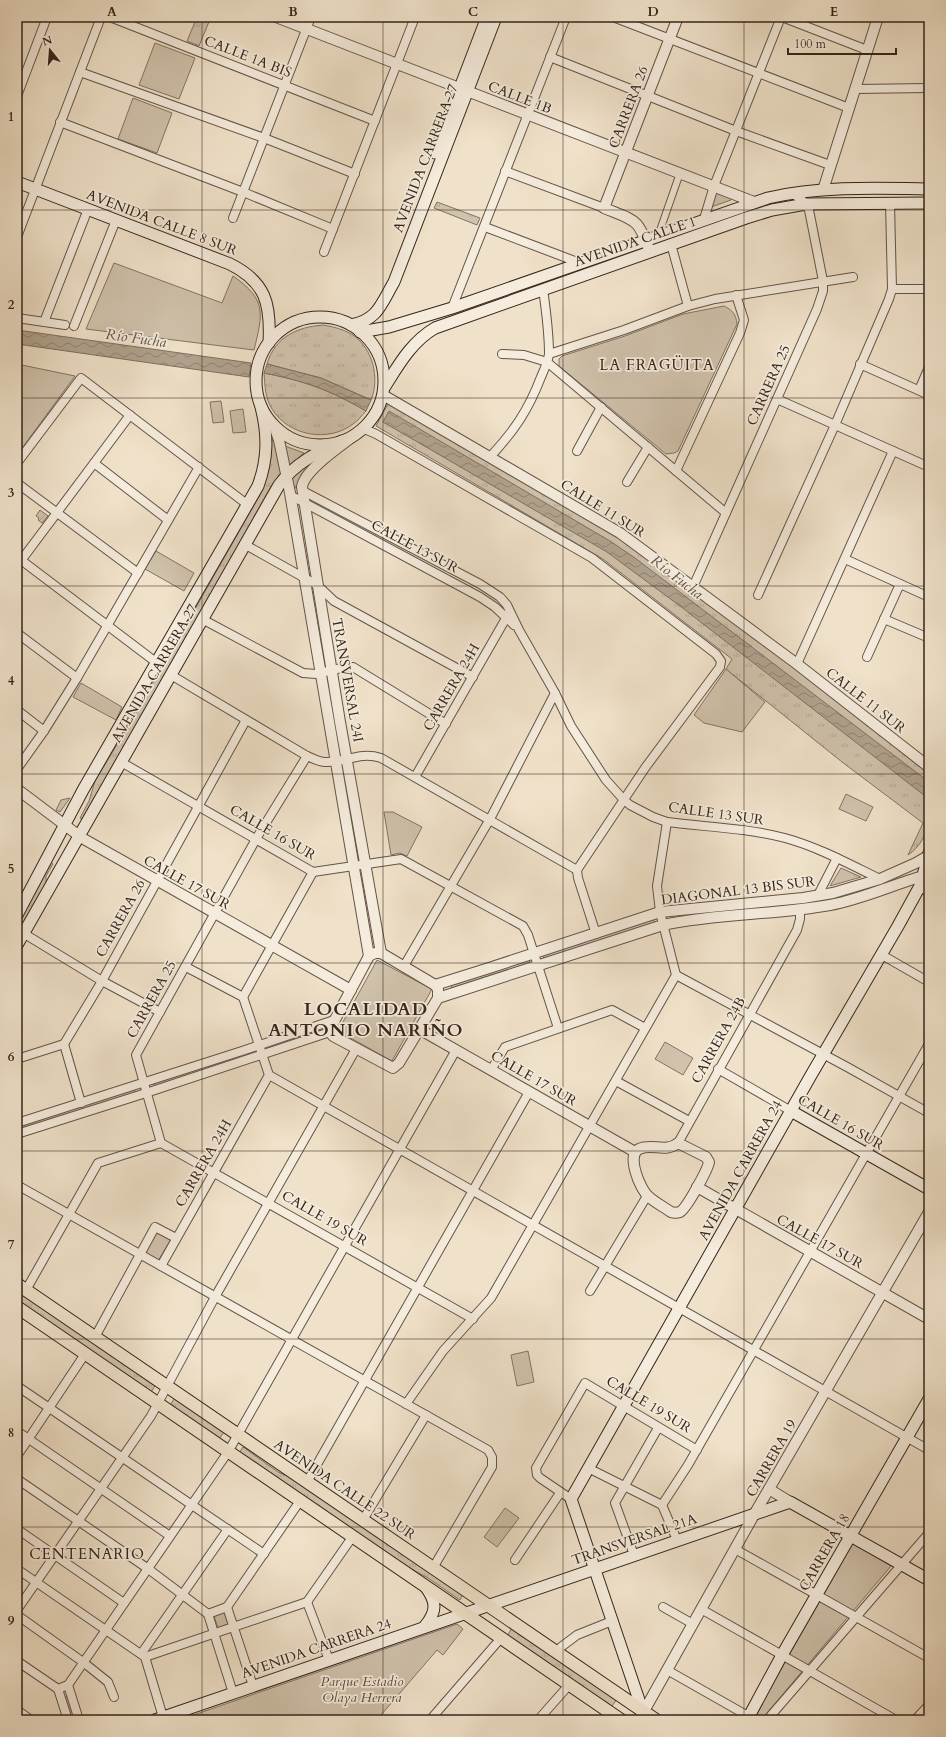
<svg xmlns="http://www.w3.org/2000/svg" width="946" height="1737" font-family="Cardo,serif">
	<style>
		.grass { fill: url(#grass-tufts); stroke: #827464 }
		.park { fill: #d0c2ac; stroke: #827464 }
		.garden { fill: url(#garden-furrows); stroke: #827464 }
		.water { fill: url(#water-waves); stroke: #7f7060 }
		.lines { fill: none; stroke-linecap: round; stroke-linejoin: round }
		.pedestrian-casing { stroke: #645447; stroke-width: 8 }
		.minor-casing { stroke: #645447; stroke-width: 10 }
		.tertiary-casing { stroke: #645447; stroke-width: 12 }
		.secondary-casing { stroke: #35251b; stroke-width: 13 }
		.primary-casing { stroke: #35251b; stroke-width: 14 }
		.pedestrian { stroke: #f5ecdd; stroke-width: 6 }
		.minor { stroke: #f5ecdd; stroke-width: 8 }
		.tertiary { stroke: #f5ecdd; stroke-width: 10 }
		.secondary { stroke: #f5ecdd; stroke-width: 11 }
		.primary { stroke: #f0e2ca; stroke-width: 12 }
		.grid { fill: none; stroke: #35251b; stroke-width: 1; stroke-opacity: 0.55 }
		.labels { text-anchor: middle; stroke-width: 3.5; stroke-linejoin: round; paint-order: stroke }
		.street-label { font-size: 14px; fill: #35251b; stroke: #f5ecdd }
		.park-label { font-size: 14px; font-style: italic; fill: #5c4c3f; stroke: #f5ecdd }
		.water-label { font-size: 15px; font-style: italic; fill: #605143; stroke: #f5ecdd }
		.neighbourhood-label { font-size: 15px; letter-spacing: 1px; fill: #35251b; stroke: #f5ecdd }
		.district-label { font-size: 18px; font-weight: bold; letter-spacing: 1px; fill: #35251b; stroke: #f5ecdd }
		.neatline { fill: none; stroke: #35251b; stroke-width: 1.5 }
		.grid-label { font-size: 13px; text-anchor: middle; font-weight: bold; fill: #35251b }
	</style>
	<defs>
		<pattern id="grass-tufts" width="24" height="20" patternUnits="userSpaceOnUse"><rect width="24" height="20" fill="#d0c2ac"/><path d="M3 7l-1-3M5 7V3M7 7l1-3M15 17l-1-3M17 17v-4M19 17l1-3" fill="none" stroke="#b3a793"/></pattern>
		<pattern id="garden-furrows" width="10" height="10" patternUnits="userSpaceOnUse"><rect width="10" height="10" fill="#d0c2ac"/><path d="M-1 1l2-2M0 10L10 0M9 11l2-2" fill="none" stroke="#b3a793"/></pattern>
		<pattern id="water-waves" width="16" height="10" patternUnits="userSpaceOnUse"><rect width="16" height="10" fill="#b0a28e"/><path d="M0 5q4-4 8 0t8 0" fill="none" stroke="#908473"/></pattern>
	</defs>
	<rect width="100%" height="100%" fill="#f0e2ca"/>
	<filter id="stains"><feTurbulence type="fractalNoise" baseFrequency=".005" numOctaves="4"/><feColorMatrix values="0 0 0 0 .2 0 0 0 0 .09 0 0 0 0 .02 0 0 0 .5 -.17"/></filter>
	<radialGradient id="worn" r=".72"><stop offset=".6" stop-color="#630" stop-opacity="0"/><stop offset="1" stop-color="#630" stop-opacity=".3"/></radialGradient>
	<!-- grass -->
	<g class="grass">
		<polygon points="197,17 211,17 199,46 187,41"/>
		<polygon points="716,193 730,198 731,200 711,207"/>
		<polygon points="437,202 480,218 477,225 434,208"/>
		<path d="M323,325C334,327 343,329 353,335C373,349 380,378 371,400L321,378L267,364C275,337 297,327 323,325Z"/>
		<path d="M264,373C305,381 330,390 366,411C362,415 358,421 353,424C328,443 289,436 272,409C265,398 265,386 264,373Z"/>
		<path d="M389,402L608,530L771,649L929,774C929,802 935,837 908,855L923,823L842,762L726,669L732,659L603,559L376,426Z"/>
		<polygon points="272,440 276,440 283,473 272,485 265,497 173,664 82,819 80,818 89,801 95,781 133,718 261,493 265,481"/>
		<polygon points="285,446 304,453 289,466"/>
		<polygon points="320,455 293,491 291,478"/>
		<polygon points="70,798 60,812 56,810 61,800"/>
		<polygon points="51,862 53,864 46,876 46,883 17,936 17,925"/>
		<polygon points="841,868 861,877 830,886"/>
		<polygon points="893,877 895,880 869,891 826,902 739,912 739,907"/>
		<polygon points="653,918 655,923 544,959 542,954"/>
		<polygon points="529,959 530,964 452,989 451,984"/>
		<polygon points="319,1027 321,1032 270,1050 268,1045"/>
		<polygon points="251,1049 253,1056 155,1088 153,1081"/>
		<polygon points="134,1089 136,1094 25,1129 23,1124"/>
		<polygon points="17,1291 155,1386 151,1392 17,1301"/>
		<polygon points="175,1398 224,1432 219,1439 169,1406"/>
		<polygon points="243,1447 278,1472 292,1478 463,1594 460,1600 428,1578 406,1566 239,1453"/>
		<polygon points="512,1628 617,1699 612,1706 507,1636"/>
		<polygon points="68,1696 76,1720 71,1720 64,1697"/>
	</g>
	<!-- park -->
	<g class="park">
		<polygon points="155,43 195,58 179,99 139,85"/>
		<polygon points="133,98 172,113 157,153 118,139"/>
		<path d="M114,263L222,303L233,276C267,300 263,313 254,350L86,329Z"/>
		<path d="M724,306C732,310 736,314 737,324L678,451L674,453L666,454L559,366V359L562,356L625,336L683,314Z"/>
		<polygon points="17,364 75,376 17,455"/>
		<polygon points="221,401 224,422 213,423 210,402"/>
		<polygon points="243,409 246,432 233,433 230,411"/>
		<polygon points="156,551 194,573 184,591 145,569"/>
		<polygon points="726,669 765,702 742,732 704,723 694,715"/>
		<polygon points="81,683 122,707 116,720 73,697"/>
		<polygon points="846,794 873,807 866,821 839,809"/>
		<polygon points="384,812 393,812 422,827 407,856 400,853 391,855"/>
		<polygon points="377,960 432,989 392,1061 338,1031"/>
		<polygon points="665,1042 693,1058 683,1075 655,1059"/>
		<polygon points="157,1231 171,1239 158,1261 144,1253"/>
		<polygon points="528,1351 534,1382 517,1386 511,1355"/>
		<polygon points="505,1508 519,1518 497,1547 484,1537"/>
		<polygon points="853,1543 891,1566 761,1720 752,1720"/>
		<polygon points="224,1612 228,1624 218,1628 214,1616"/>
		<polygon points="457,1624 463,1629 443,1655 437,1650 381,1715 387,1720 179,1720"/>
	</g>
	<!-- garden -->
	<polygon class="garden" points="40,510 48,516 42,523 38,520 39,518 36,516"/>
	<!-- water -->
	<g class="water">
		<polygon points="17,330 251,363 249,377 17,344"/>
		<path d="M267,364L321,378L371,400L366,411C330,390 305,381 264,373Z"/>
		<polygon points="389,411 610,541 635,558 929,782 929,799 680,606 607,552 383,422"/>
	</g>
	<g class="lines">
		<!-- pedestrian casing -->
		<g class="pedestrian-casing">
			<polyline id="pedestrian" points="658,236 680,173"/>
		</g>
		<!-- minor casing -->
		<g class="minor-casing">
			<g id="minor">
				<polyline points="110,17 375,121"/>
				<polyline points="613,17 849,108"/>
				<polyline points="782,17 867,50"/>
				<polyline points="550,57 736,131 830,165"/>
				<polyline points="80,72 264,138 355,174"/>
				<polyline points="855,89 929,88"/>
				<polyline points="17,96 47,17"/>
				<polyline points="60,122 243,192 333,229"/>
				<polyline points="505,171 604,208"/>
				<polyline points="233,218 311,17"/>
				<polyline points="704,219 714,186 781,17"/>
				<polyline points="485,227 580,263"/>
				<polyline points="17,237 101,17"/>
				<polyline points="671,244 688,306"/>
				<polyline points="324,252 415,17"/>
				<polyline points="892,289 929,289"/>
				<polyline points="452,308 566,17"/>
				<polyline points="17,318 65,325"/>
				<polyline points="44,322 88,209"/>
				<polyline points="74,326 116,220"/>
				<polyline points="502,354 524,355 547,362 726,513"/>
				<polyline points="549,354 624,330 688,306 715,299 853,277"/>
				<polyline points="860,364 929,395"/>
				<polyline points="919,390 929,367"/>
				<polyline points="777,399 929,467"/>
				<polyline points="362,428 376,434 592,558 716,654 721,661 720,667 645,768 577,870 578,878 596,934"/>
				<polyline points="577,451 601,407"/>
				<path d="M490,457C514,431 528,411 541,377C544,370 548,362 549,354C549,333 546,310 543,289"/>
				<polyline points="17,463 81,378 248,505"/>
				<polyline points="94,463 168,520"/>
				<polyline points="676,471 740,333 744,320 736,295"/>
				<polyline points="627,482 648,447"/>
				<polyline points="17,483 138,573"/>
				<path d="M303,491L480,584L500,597L507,605L519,630L555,693L571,726L606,780L624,800L630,805L653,817L667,822C706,827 747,828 785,838C818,847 849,864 880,879"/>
				<polyline points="290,495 480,597 495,607 514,625"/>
				<polyline points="244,544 317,585 334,601 473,677"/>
				<polyline points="845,559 929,597"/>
				<polyline points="21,560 157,663"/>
				<polyline points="17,566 130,415"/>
				<polyline points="693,587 817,309 823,291 823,281 809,210 803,201 792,193"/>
				<polyline points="758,595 835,425 889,299 892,289 890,203"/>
				<polyline points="202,619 303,673 316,674 341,668 353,667 446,724"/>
				<polyline points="884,619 929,638"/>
				<polyline points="17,633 77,678"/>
				<polyline points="867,657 900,584"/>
				<polyline points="797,664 893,451"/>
				<path d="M171,675L307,756C312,758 319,762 325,762C345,763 359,751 381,758L577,870"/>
				<polyline points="17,710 44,731"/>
				<polyline points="121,762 313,872 401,859 523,926 528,935 558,1028"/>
				<polyline points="17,769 44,731 77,678 199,467"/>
				<polyline points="415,777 509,613"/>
				<polyline points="818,895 837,858"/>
				<polyline points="23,933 102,981 160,1012"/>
				<polyline points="882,955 929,982"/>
				<polyline points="404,966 490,819 555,693"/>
				<polyline points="186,967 243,997"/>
				<polyline points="676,975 849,1068 929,1113"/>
				<polyline points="243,997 269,1075 929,1450"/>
				<polyline points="243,997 313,872"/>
				<polyline points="64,1044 102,981 246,720"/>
				<polyline points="64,1044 81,1103"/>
				<polyline points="17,1059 64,1044"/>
				<polyline points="718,1069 791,1111"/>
				<polyline points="491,1070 505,1047 612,1010 645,1028"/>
				<polyline points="616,1081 689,1121"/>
				<polyline points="17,1123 242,1051 334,1020"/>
				<polyline points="17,1134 146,1093 330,1032"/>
				<polyline points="161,1143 136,1055 256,839 307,756"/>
				<polyline points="161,1143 473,1319"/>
				<polyline points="678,1143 797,930 800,919 800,910"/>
				<polyline points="17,1185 488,1450 492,1457 492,1467 433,1568"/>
				<polyline points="161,1266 269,1075"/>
				<polyline points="26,1290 98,1163 161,1143"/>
				<polyline points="590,1291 647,1196"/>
				<polyline points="95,1337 155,1227 176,1238"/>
				<polyline points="17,1386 264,1554"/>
				<polyline points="406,1404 443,1351 491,1298 676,975 660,912 657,886 667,822"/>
				<polyline points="17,1431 170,1536"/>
				<polyline points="17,1456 85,1354"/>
				<polyline points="588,1468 662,1505"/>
				<polyline points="17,1479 147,1568 208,1614 233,1693"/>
				<polyline points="307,1482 529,1092"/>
				<polyline points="571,1499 540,1478 537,1475 536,1468 585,1383 697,1450"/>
				<polyline points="662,1505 688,1465 929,1044"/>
				<polyline points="662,1505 677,1540"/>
				<polyline points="363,1520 426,1415"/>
				<polyline points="17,1529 124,1603"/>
				<polyline points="735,1549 929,1658"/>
				<polyline points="634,1555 615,1503 658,1428"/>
				<polyline points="515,1560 560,1493"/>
				<polyline points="17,1569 145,1657 163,1717"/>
				<polyline points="307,1602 329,1660"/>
				<polyline points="227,1607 300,1501"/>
				<polyline points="227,1607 253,1686"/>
				<polyline points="663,1607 693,1624"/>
				<polyline points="701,1609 896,1720"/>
				<polyline points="17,1610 151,1416 215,1297 356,1049"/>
				<polyline points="208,1614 227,1607"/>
				<polyline points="17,1615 83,1662 108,1682 114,1697"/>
				<polyline points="561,1647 577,1635 612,1621"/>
				<polyline points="141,1654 228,1529"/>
				<polyline points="145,1657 307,1602 353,1536"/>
				<polyline points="17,1661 58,1689 68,1720"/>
				<polyline points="667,1670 755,1720"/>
				<polyline points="68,1685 79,1720"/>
				<polyline points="58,1689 68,1685 228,1452 456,1050"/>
				<polyline points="17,1710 31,1720"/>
				<polyline points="430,1720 501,1638"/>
				<polyline points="538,1720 569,1685"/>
				<polyline points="767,1720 929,1533"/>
				<polyline points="915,1720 929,1705"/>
			</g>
		</g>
		<!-- tertiary casing -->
		<g class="tertiary-casing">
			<g id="tertiary">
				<polyline points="276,17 754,202"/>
				<polyline points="823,190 878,17"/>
				<path d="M650,252C638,218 636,221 604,208L678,17"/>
				<polyline points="383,395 620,533 797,664 929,767"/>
				<polyline points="274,426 279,440 290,493 369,956"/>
				<path d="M356,434C342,445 304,470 302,487L340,722L381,953"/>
				<polyline points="17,789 82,838 351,990"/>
				<polyline points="920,886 929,891"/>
				<polygon points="375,953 381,953 435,985 438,989 438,998 399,1063 393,1068 333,1036 330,1032 331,1027 369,956"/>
				<polyline points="435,985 486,969 660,912 803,898 833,893 880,879 916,863 928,856"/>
				<path d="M438,998L663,925C718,913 775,915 830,905C862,899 892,885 923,876"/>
				<polyline points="419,1029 635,1152"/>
				<path d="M678,1143L706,1157L709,1162C708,1169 687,1208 680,1212C677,1213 674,1213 671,1212C664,1207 654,1202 648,1196C640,1189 626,1155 639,1149C652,1143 666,1153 678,1143Z"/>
				<polyline points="697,1187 929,1319"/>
				<polyline points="769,1489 790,1502"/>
				<polyline points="639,1720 755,1513 929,1212"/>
			</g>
		</g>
		<!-- secondary casing -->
		<g class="secondary-casing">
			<g id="secondary">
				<polyline points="435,153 487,17"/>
				<path d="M17,182L230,264C266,282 271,304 269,343"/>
				<circle cx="320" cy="381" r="64"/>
				<path d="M351,325C378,320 381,304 394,282L496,17"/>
				<path d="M360,332L389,327L452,308L768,198C821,186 875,188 929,189"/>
				<path d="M384,388C398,366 411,342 435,328L746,218L772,210L806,204L929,203"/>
				<path d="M17,915L83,790L258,486C268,459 268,435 261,407"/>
				<path d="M17,945L279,485C295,463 318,452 342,441"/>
				<polyline points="791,1111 929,1189"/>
				<path d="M425,1626C437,1611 437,1602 425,1586"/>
				<polyline points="643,1712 571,1499 810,1077 898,926 920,886 929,853"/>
				<polyline points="155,1720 790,1502 929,1580"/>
				<polyline points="747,1720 782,1655 929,1399"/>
			</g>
		</g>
		<!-- primary casing -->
		<g class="primary-casing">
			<g id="primary">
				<polyline points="17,1284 656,1720"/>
				<polyline points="17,1307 621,1720"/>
			</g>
		</g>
		<!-- pedestrian -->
		<use href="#pedestrian" class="pedestrian"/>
		<!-- minor -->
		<use href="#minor" class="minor"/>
		<!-- tertiary -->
		<use href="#tertiary" class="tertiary"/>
		<!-- secondary -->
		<use href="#secondary" class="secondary"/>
		<!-- primary -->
		<use href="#primary" class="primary"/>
	</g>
	<!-- grid -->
	<path class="grid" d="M202,17V1720M383,17V1720M563,17V1720M744,17V1720M17,210H929M17,398H929M17,586H929M17,774H929M17,963H929M17,1151H929M17,1339H929M17,1527H929"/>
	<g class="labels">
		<!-- street labels -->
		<g class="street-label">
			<text transform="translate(248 56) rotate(21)" y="5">CALLE 1A BIS</text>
			<text transform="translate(520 97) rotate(21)" y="5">CALLE 1B</text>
			<text transform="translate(628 107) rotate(-69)" y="5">CARRERA 26</text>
			<text transform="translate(425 158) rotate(-69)" y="5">AVENIDA CARRERA 27</text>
			<text transform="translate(162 222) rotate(21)" y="5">AVENIDA CALLE 8 SUR</text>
			<text transform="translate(635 241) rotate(-19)" y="5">AVENIDA CALLE 1</text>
			<text transform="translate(768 385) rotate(-66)" y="5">CARRERA 25</text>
			<text transform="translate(603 508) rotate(32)" y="5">CALLE 11 SUR</text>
			<text transform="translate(415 546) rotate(28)" y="5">CALLE 13 SUR</text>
			<text transform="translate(154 673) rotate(-60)" y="5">AVENIDA CARRERA 27</text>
			<text transform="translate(348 680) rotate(80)" y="5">TRANSVERSAL 24I</text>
			<text transform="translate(451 687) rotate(-60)" y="5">CARRERA 24H</text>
			<text transform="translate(866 700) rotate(38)" y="5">CALLE 11 SUR</text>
			<text transform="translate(716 813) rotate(8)" y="5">CALLE 13 SUR</text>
			<text transform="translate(273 832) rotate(30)" y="5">CALLE 16 SUR</text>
			<text transform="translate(187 882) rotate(29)" y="5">CALLE 17 SUR</text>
			<text transform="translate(738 890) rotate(-7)" y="5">DIAGONAL 13 BIS SUR</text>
			<text transform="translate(120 918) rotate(-61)" y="5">CARRERA 26</text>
			<text transform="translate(151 999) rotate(-61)" y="5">CARRERA 25</text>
			<text transform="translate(718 1040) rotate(-61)" y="5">CARRERA 24B</text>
			<text transform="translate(534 1078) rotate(30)" y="5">CALLE 17 SUR</text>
			<text transform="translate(841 1122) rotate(30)" y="5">CALLE 16 SUR</text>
			<text transform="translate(203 1163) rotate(-60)" y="5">CARRERA 24H</text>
			<text transform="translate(740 1170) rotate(-61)" y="5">AVENIDA CARRERA 24</text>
			<text transform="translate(325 1218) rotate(30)" y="5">CALLE 19 SUR</text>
			<text transform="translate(820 1241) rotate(29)" y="5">CALLE 17 SUR</text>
			<text transform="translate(649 1404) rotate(31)" y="5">CALLE 19 SUR</text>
			<text transform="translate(771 1458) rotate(-60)" y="5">CARRERA 19</text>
			<text transform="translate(345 1489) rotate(34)" y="5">AVENIDA CALLE 22 SUR</text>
			<text transform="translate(634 1539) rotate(-19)" y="5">TRANSVERSAL 21A</text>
			<text transform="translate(824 1552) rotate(-60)" y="5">CARRERA 18</text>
			<text transform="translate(316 1648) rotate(-19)" y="5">AVENIDA CARRERA 24</text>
		</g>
		<!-- park labels -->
		<g class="park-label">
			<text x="362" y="1686">Parque Estadio<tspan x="362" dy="16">Olaya Herrera</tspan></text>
		</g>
		<!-- water labels -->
		<g class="water-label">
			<text transform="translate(136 338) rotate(8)" y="5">Río Fucha</text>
			<text transform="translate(677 577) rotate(38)" y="5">Río Fucha</text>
		</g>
		<!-- neighbourhood labels -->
		<g class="neighbourhood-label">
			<text x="657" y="370">LA FRAGÜITA</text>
			<text x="87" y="1559">CENTENARIO</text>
		</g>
		<!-- district labels -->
		<g class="district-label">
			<text x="366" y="1015">LOCALIDAD<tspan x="366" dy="21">ANTONIO NARIÑO</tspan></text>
		</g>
	</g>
	<!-- margin -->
	<rect width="946" height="1737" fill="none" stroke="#f0e2ca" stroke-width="44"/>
	<!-- north arrow -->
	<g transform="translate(50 50) rotate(343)" stroke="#f5ecdd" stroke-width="3" paint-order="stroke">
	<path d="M0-3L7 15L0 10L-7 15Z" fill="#35251b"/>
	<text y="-6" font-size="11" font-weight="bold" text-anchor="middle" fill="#35251b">N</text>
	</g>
	<!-- scale -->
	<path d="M788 48v6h108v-6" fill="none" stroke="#35251b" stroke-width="2"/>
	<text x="794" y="48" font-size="12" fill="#35251b" stroke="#f5ecdd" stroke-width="3" paint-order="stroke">100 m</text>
	<rect x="22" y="22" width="902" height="1693" class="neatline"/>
	<g class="grid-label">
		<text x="112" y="16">A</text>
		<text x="293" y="16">B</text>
		<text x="473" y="16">C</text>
		<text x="653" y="16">D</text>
		<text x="834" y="16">E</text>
		<text x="11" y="121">1</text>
		<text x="11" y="309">2</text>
		<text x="11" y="497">3</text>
		<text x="11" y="685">4</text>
		<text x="11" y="873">5</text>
		<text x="11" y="1061">6</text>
		<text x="11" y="1249">7</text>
		<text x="11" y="1437">8</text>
		<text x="11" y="1625">9</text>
	</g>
	<rect width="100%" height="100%" filter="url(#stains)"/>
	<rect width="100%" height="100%" fill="url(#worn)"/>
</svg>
